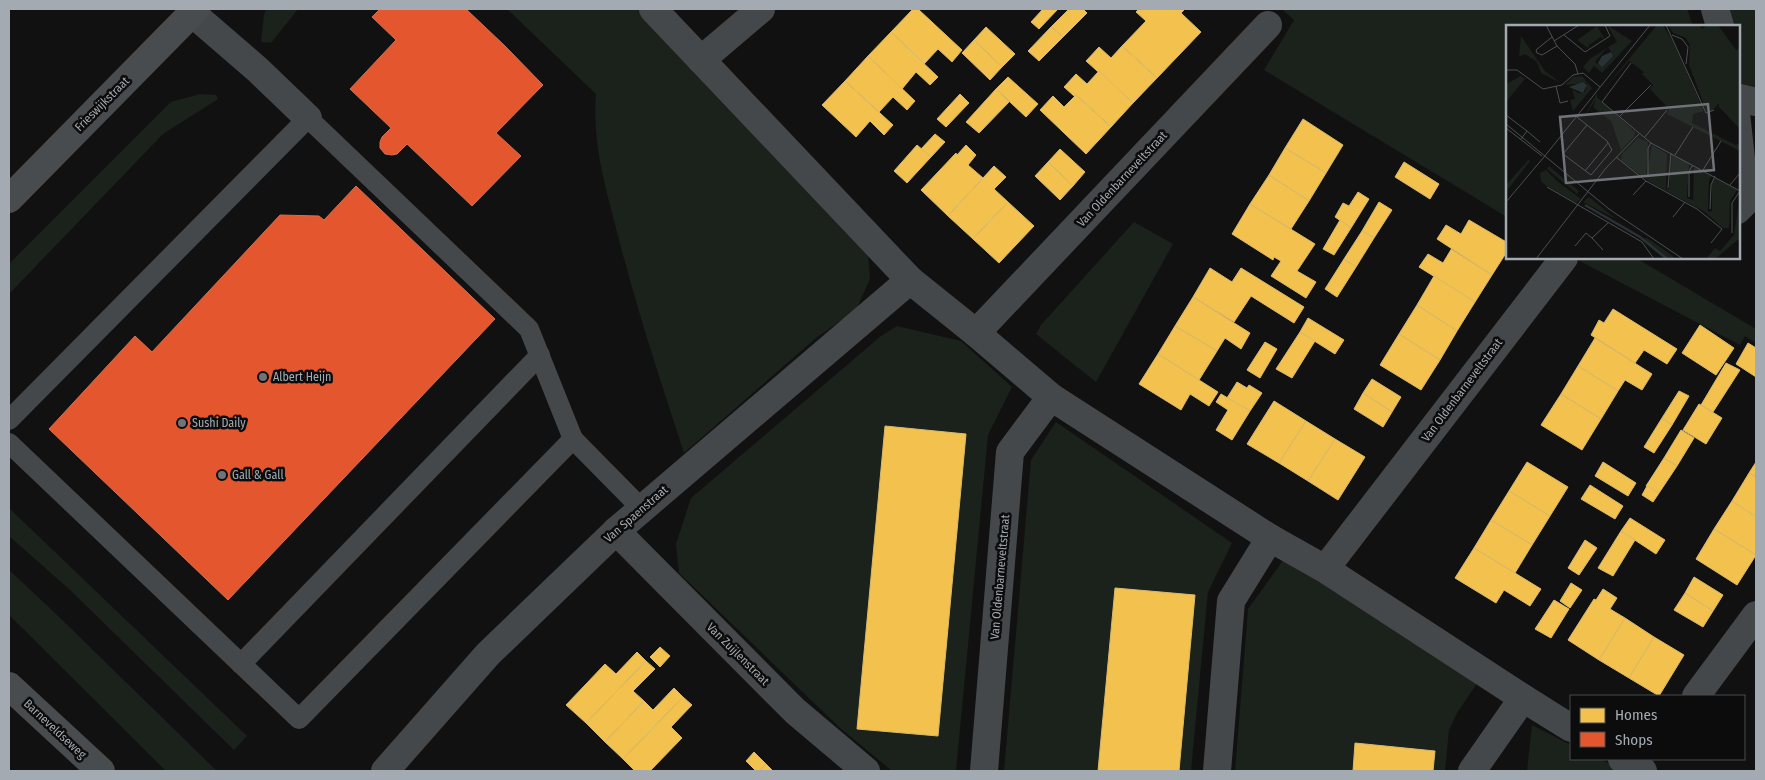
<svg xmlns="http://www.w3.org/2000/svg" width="1765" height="780" font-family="'Fira Sans Condensed',sans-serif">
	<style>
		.green { fill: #1b211b }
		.homes { fill: #f2c14e; stroke: #daba6c }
		.shops { fill: #e4572e; stroke: #d07055 }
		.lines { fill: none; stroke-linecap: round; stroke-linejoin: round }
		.lane { stroke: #45484a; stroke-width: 20 }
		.street { stroke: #45484a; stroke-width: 28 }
		.secondary { stroke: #494c4e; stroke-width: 28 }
		.poi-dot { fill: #707479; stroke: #0c0c0d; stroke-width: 2 }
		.labels { text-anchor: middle; stroke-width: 5; stroke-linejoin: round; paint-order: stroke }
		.street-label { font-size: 12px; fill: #a3aab1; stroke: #0c0c0d }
		.poi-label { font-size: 12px; fill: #a3aab1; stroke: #0c0c0d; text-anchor: start }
		.inset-river { fill: none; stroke: #293235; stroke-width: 2.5 }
		.inset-road { fill: none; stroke: #4b4e51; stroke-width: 1 }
		.view { fill: #707479; fill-opacity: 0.15; stroke: #707479; stroke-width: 2.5 }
		.inset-edge { fill: none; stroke: #a3aab1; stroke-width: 2.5 }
	</style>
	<rect width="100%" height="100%" fill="#111"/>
	<!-- green -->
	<g class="green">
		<polygon points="266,9 298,9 271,43 261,42 264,15"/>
		<path d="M507,9H644L868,252L870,279L856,310L816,338L684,453C660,379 636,307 617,232C605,186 592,142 596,94Z"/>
		<polygon points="1282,9 1687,9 1693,26 1508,26 1507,217 1264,70 1294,20"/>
		<polygon points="1724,9 1756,9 1756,94 1743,86 1739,77 1739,26 1728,26"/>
		<polygon points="200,94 216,95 218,99 163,134 9,294 9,264 171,102"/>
		<polygon points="1134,222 1173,244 1096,382 1036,334 1041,325"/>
		<polygon points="1574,258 1636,258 1756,329 1756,343 1745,336 1740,345"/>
		<polygon points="897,326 961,341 1012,387 988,435 956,771 892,771 839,727 679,573 676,544 691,498 881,336"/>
		<polygon points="1056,422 1232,543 1208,592 1191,771 1004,771 1031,460"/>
		<polygon points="9,508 247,736 234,750 69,589 9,536"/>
		<polygon points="1287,555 1482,676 1457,713 1449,730 1445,771 1235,771 1248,609"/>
		<polygon points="9,570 55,613 217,771 166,771 9,615"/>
		<polygon points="1532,725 1571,745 1571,759 1600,759 1624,771 1527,771"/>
	</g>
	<!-- homes -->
	<g class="homes">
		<polygon points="913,9 918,9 962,50 952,62 938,49 924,64 891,32"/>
		<polygon points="1043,9 1058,9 1039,29 1031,22"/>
		<polygon points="1069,9 1083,9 1087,13 1063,37 1051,27"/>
		<polygon points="1139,9 1182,9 1184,10 1181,13 1201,32 1157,78 1122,46 1146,21 1136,12"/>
		<polygon points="986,27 1015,54 1002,67 974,40"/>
		<polygon points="1051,27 1063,37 1039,61 1028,51"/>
		<polygon points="891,32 938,77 930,85 916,72 902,89 868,56"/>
		<polygon points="974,40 1002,67 990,80 962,53"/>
		<polygon points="1122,46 1157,78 1133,103 1086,61 1099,47 1111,58"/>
		<polygon points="868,56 915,101 907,110 893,97 879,112 845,81"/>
		<polygon points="1099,71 1133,103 1111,127 1076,95 1074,96 1064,87 1076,74 1087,84"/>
		<polygon points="1008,77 1038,104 1026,117 996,89"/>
		<polygon points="845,81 893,125 884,135 870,121 856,137 822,105"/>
		<polygon points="996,89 1009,102 979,133 966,122"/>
		<polygon points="960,94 969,103 946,127 937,119"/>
		<polygon points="1076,95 1111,127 1086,154 1040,110 1053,96 1064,107"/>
		<polygon points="1303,119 1343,145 1326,173 1285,148"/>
		<polygon points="935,134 945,142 931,157 921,149"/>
		<polygon points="917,145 931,157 907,183 894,171"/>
		<polygon points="966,145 976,155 968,165 983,178 948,216 921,190 956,153 957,155"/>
		<polygon points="1285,148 1326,173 1309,201 1269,175"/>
		<polygon points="1060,149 1085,172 1073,186 1048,162"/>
		<polygon points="1048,162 1073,186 1060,200 1035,176"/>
		<polygon points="1404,162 1439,184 1430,199 1395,177"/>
		<polygon points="994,166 1006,177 994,189 1008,202 973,239 948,216"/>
		<polygon points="1269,175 1309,201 1291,229 1250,204"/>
		<polygon points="1358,192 1369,199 1351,228 1335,217 1343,203 1349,206"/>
		<polygon points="1008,202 1034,226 999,263 973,239"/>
		<polygon points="1379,202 1392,210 1374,238 1362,231"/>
		<polygon points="1250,204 1315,244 1297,271 1316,282 1306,298 1271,276 1281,261 1274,257 1273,260 1232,234"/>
		<polygon points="1340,220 1351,228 1334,255 1323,249"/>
		<polygon points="1469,220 1508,243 1508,250 1492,275 1437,239 1446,225 1461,234"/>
		<polygon points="1362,231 1374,238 1356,267 1344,259"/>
		<polygon points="1452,248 1451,249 1492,275 1475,302 1419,267 1428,254 1443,263"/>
		<polygon points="1344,259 1356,267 1337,297 1325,289"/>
		<polygon points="1210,268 1232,282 1241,268 1304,307 1294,323 1251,296 1234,322 1193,297"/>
		<polygon points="1434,276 1475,302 1457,331 1417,305"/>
		<polygon points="1193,297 1250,333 1241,349 1225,338 1217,351 1175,326"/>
		<polygon points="1417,305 1457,331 1440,360 1399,334"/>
		<polygon points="1613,309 1677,349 1667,364 1644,350 1635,363 1591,335 1599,320 1604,323"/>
		<polygon points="1308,318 1344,340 1335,354 1300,332"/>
		<polygon points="1700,325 1734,348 1716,375 1682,353"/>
		<polygon points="1175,326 1217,351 1199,380 1158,354"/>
		<polygon points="1300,332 1315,341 1292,378 1276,369"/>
		<polygon points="1399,334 1440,360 1421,390 1380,365"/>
		<polygon points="1595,338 1652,374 1642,390 1625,380 1618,391 1578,366"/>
		<polygon points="1265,342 1277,349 1260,378 1247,370"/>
		<polygon points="1748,343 1756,348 1756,377 1736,364"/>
		<polygon points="1158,354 1218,392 1209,406 1190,394 1181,410 1139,384"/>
		<polygon points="1726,363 1740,370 1713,412 1701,405"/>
		<polygon points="1578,366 1618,391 1601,419 1561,394"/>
		<polygon points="1372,379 1401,397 1392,412 1363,393"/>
		<polygon points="1237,382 1247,388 1249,385 1262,393 1250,411 1227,398"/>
		<polygon points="1679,391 1689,396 1672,425 1662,418"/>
		<polygon points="1363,393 1392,412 1383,427 1354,409"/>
		<polygon points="1221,394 1250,411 1232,440 1216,430 1228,410 1216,402"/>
		<polygon points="1561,394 1601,419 1582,450 1541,425"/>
		<polygon points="1274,401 1306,421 1279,463 1247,444"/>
		<polygon points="1699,404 1722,418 1706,444 1683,430"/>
		<polygon points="1662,418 1672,425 1654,453 1644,447"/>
		<polygon points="1306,421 1335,439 1308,481 1279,463"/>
		<polygon points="885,426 966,434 938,736 857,729"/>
		<polygon points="1681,430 1694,438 1677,466 1664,458"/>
		<polygon points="1335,439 1365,457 1338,500 1308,481"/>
		<polygon points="1664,458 1677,466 1659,493 1646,486"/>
		<polygon points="1527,462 1568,487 1550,516 1509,491"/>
		<polygon points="1603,462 1636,483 1628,496 1595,476"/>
		<polygon points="1756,462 1756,477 1749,473"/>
		<polygon points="1749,473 1756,477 1756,517 1732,501"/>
		<polygon points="1590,485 1623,506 1615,519 1581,499"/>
		<polygon points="1647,486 1659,493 1653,502 1642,495"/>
		<polygon points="1509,491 1550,516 1532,545 1491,520"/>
		<polygon points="1732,501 1756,517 1756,555 1714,529"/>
		<polygon points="1630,518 1665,540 1656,554 1621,531"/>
		<polygon points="1491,520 1532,545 1515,573 1474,548"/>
		<polygon points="1714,529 1756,555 1737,585 1696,559"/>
		<polygon points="1621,531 1635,540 1613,576 1598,568"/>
		<polygon points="1585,540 1597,548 1579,575 1568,568"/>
		<polygon points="1474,548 1541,589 1530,606 1504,590 1496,603 1455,578"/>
		<polygon points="1694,577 1723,595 1713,611 1685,593"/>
		<polygon points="1571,583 1582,590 1570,608 1560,601"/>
		<polygon points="1115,588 1195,595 1179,771 1098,771"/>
		<polygon points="1603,589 1617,598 1610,609 1625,618 1599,660 1568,640 1594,599 1596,600"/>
		<polygon points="1685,593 1713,611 1703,627 1674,610"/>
		<polygon points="1554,600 1569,609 1551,638 1535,629"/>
		<polygon points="1625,618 1654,637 1629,678 1599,660"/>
		<polygon points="1654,637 1684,655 1659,696 1629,678"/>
		<polygon points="660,647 670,656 660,667 650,657"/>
		<polygon points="637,652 646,661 586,723 566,705 605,664 616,674"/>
		<polygon points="646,661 655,669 633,691 644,701 605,742 586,723"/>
		<polygon points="674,688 683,697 623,759 605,742 644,701 653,710"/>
		<polygon points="683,697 692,705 671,727 682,738 650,771 635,771 623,759"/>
		<polygon points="1355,743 1435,751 1433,771 1353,771"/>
		<polygon points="754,752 766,764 760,771 756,771 746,761"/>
		<polygon points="766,764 773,771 760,771"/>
	</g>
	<!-- shops -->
	<g class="shops">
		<polygon points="380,9 466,9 504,45 543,85 496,133 521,156 472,206 407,144 397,154 392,155 385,154 380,148 380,142 382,137 391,128 350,89 396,40 372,17"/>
		<polygon points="356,186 495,319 228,600 49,429 135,336 152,352 280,215 319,216 324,220"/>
	</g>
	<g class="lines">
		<!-- lane -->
		<g class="lane">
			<polyline points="1739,104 1750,203 1739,214"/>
			<polyline points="9,420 308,118 529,329 573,439 299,719 9,443"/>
			<polyline points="573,439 642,509"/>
			<polyline points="241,664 540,355"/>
		</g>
		<!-- street -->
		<g class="street">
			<polyline points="653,9 910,280 976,333 1051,397 1270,538 1325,569 1523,698 1571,728"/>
			<polyline points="1715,9 1720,26"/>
			<polyline points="192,13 258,70 308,118"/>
			<polyline points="701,60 761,9"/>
			<polyline points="1739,98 1756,102"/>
			<polyline points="976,333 1268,25"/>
			<polyline points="616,531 795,711 866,771"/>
			<polyline points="1325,569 1564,258"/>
			<polyline points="1696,696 1756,615"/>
			<polyline points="1622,759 1643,771"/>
			<polyline points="385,771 488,654 616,531 910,280"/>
			<polyline points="984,771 1010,452 1051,397"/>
			<polyline points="1217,771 1231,601 1270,538"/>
			<polyline points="1472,771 1523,698"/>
		</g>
		<!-- secondary -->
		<g class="secondary">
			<polyline points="9,199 196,9"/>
			<polyline points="9,686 101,771"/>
		</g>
	</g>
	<!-- markers -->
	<g class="poi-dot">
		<circle cx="263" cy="377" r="5"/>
		<circle cx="182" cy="423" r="5"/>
		<circle cx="222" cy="475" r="5"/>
	</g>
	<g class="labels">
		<!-- street labels -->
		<g class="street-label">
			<text transform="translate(102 104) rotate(-45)" y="4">Frieswijkstraat</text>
			<text transform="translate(1122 179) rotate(-47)" y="4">Van Oldenbarneveltstraat</text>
			<text transform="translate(1462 390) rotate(-53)" y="4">Van Oldenbarneveltstraat</text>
			<text transform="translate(636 514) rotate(-41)" y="4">Van Spaenstraat</text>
			<text transform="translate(1000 577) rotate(-85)" y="4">Van Oldenbarneveltstraat</text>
			<text transform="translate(738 654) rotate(45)" y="4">Van Zuijlenstraat</text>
			<text transform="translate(55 729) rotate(43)" y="4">Barneveldseweg</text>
		</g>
		<!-- poi labels -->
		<g class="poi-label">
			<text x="273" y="381">Albert Heijn</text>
			<text x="192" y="427">Sushi Daily</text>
			<text x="232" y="479">Gall &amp; Gall</text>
		</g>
	</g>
	<!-- overview -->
	<g transform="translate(1506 25)">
		<rect width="234" height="234" fill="#111"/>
		<path d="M101,0L126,16L96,48L88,41L83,48L77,42L84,34L101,23L89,37L92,39L106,28L102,22L111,17ZM151,0H157L166,15L198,86L187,89L186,98L230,120L234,118V126L161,89L163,84L144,64L147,60L136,49L138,47L123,36L93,70ZM162,0H193L196,4L202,0H212L230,25L234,22V104L213,82V78L205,87L200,85L183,40L184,20L180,13L167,8ZM91,1L98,13L103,9L97,14L95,12L83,20L82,23L71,15ZM15,11L39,46L55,58L35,48L31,37L19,29L13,32ZM15,51L19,54L0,77V59ZM76,51L86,63L67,86L64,75L69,74L66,64L72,68L79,67L81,58L59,60L67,52ZM91,68V72L129,107L128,112L115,125L105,96L87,82L90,74L77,94ZM132,113L142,117L140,152L146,120L161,129L160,164H163L166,129L183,138L181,173L187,175L188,142L206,150L203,156L202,187L206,186V157L209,152L231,165L224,176L223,203H217L199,187L144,157L115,135L116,129ZM23,134L24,136L0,167V160ZM43,141L73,166L71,169L41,144ZM40,145L51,156L75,174L70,178L39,160L35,156L34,148ZM234,171V213L209,234H200L209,223L214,226L228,210ZM83,172L110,194L77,177ZM141,213L157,224L170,234H161L135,214Z" fill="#1b211b"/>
		<path d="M105,27L107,31L96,42L92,38L96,31ZM77,57L81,60L77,68L63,62Z" fill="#293235"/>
		<path class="inset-river" d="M79,180L134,212L161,234"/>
		<path class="inset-road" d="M40,0L51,21L69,39L72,49M160,0L200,88L208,85M58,10L79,27L104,11L99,0M166,10L176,14L182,22L180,39M46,12L30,25L31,28L36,30L51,21M48,16L73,0M125,38L96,77L145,118L234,166M0,45H11L37,64L56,60L67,50L77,48L94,62M50,61L54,78L62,76M0,90L21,106L15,114M71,92L101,116L106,125L85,150L57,129L81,100M113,92L145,60M0,99L103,184L177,234M0,103L36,131M21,106L34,117M138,113L161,85M169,130L187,102M38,132L144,0M110,132L140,156L191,184L216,204L205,218M197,145L215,116M79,146L102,118M142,151V123L145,118M224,160L234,148M41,162L136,217L148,234M162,163L165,128M127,170L140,156M183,172V146L187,140M0,177L38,132M204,184L205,160L209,151M167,192L179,177M226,208V178L234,166M86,213L97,225M69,221L80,208L86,213L103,197M30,234L100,143L133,109"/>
		<path class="view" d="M202,79L208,145L60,158L54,92Z"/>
		<rect width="234" height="234" class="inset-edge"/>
	</g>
	<!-- border -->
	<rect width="1765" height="780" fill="none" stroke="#a3aab1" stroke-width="20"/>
	<!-- legend -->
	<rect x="1570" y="695" width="175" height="65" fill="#0c0c0d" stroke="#484b4f"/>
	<rect x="1580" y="708" width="25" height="15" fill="#f2c14e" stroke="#484b4f"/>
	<text x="1615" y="720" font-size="15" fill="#a3aab1">Homes</text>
	<rect x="1580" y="732" width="25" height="15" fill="#e4572e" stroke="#484b4f"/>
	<text x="1615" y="745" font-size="15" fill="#a3aab1">Shops</text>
</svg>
